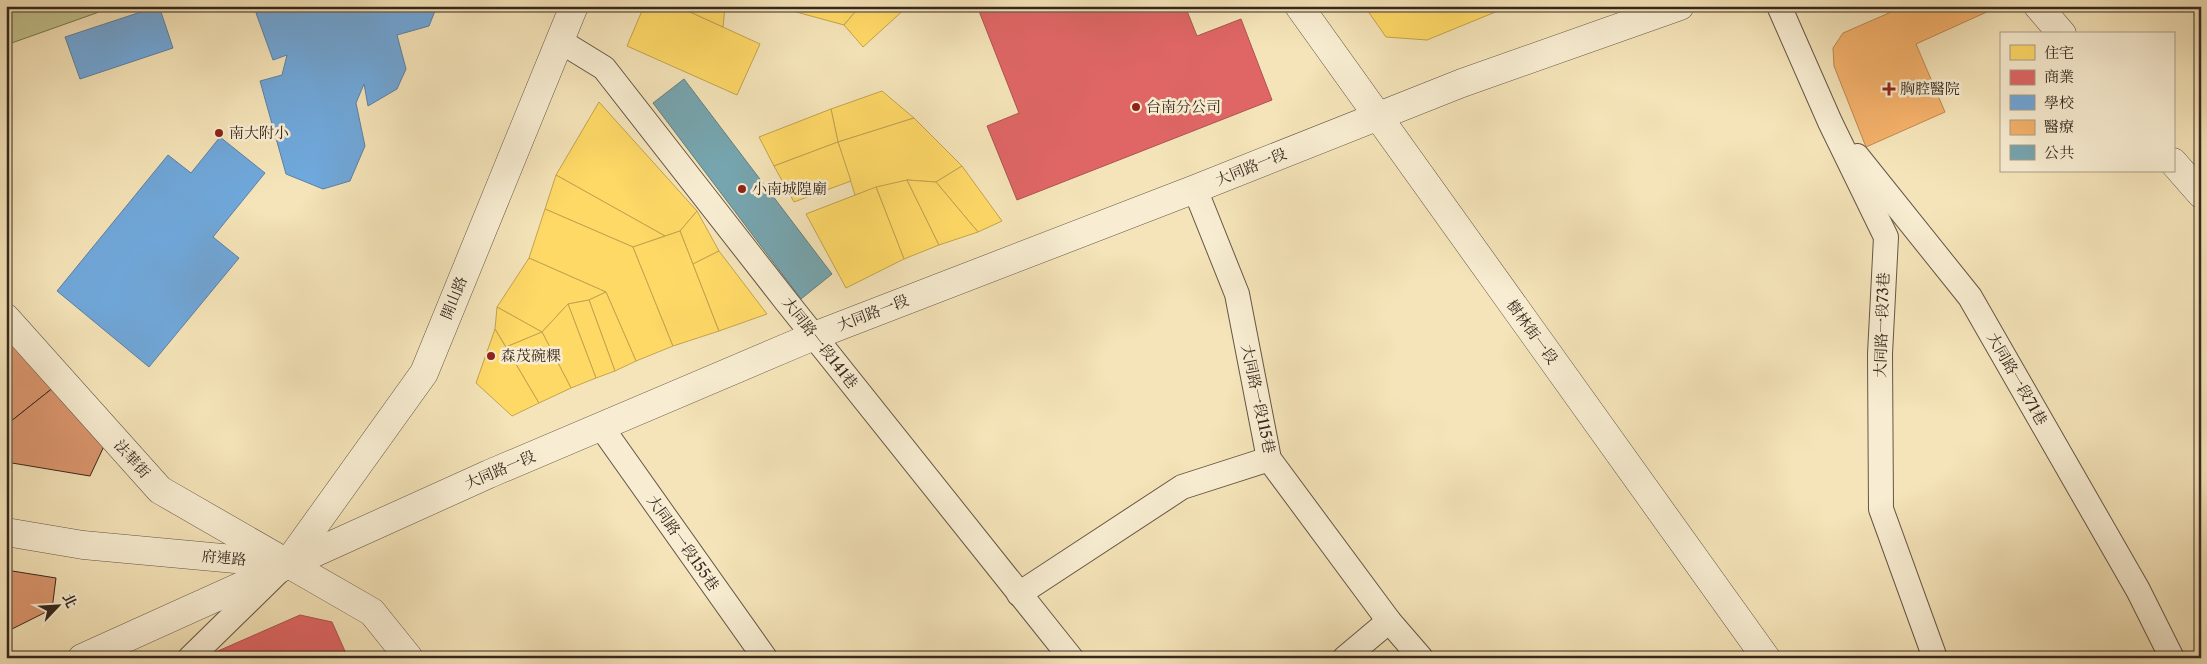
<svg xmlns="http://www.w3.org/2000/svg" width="2207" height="664" font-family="'Libre Caslon Text','Noto Serif TC',serif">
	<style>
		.pitch { fill: #c1c28c; stroke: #7b7455 }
		.homes { fill: #ffd966; stroke: #c2a450 }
		.shops { fill: #e06666; stroke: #ad5350 }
		.schools { fill: #6fa8dc; stroke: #5e81a3 }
		.health { fill: #f6b26b; stroke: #bc8854 }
		.public { fill: #76a5af; stroke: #627f84 }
		.building { fill: #dc966e; stroke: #35271e }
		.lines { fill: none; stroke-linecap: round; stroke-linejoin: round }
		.service-casing { stroke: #655645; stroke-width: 26 }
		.minor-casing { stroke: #655645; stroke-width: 29 }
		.tertiary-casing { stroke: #655645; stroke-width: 29 }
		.service { stroke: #f8edd2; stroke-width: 24 }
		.minor { stroke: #f8edd2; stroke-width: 28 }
		.tertiary { stroke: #f8edd2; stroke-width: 28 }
		.poi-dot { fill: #8f2418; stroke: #f8edd2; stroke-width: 2 }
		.labels { text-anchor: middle; stroke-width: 5; stroke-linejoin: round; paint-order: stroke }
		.poi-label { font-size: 15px; fill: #35271e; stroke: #f8edd2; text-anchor: start }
		.street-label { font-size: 15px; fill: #35271e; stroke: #f8edd2 }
	</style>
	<rect width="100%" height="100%" fill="#f5e4b9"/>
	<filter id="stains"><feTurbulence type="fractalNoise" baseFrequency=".004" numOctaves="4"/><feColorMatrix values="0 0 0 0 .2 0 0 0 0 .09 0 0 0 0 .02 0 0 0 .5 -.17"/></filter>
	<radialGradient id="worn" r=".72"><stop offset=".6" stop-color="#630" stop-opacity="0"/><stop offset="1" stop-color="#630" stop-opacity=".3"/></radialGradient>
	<!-- pitch -->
	<polygon class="pitch" points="6,6 116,6 6,45"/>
	<!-- homes -->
	<g class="homes">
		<polygon points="644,6 677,6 760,44 737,95 627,46"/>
		<polygon points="677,6 725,6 723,27"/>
		<polygon points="774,6 860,6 844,25"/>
		<polygon points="860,6 908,6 863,47 844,25"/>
		<polygon points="1367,6 1489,6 1493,13 1427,40 1386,37 1365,7"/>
		<polygon points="1489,6 1509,6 1493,13"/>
		<polygon points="882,91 914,118 838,142 831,109"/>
		<polygon points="599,102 697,211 680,231 665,236 556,175"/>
		<polygon points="831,109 838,142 774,166 759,137"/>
		<polygon points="914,118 962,166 936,182 907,180 855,195 838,142"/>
		<polygon points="838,142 851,181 794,202 774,166"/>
		<polygon points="962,166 1002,221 978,232 936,182"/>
		<polygon points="556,175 665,236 633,247 545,209"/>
		<polygon points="907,180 939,245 904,259 876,187"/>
		<polygon points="907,180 936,182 978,232 939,245"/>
		<polygon points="876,187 904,259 846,288 806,214"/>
		<polygon points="545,209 633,247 673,346 636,361 606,292 529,258"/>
		<polygon points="697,211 719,251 693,264 680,231"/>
		<polygon points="680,231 719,331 673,346 633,247"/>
		<polygon points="719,251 767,314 719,331 693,264"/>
		<polygon points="529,258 606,292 589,300 568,304 542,332 497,307"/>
		<polygon points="606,292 636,361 615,371 589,300"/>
		<polygon points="589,300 615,371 596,378 568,304"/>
		<polygon points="568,304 596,378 571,388 542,332"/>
		<polygon points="497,307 542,332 506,347 495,329"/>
		<polygon points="495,329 539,403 512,416 476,383"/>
		<polygon points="542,332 571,388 539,403 506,347"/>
	</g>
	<!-- shops -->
	<g class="shops">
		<polygon points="977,6 1185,6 1197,36 1241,19 1272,100 1017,200 987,126 1019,113"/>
		<polygon points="300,615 332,622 348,658 202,658"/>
	</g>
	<!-- schools -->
	<g class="schools">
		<polygon points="159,6 173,48 80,79 65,37"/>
		<polygon points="265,6 437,6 429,26 397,35 406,69 397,89 368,106 364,84 356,103 365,146 350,181 323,189 286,174 260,81 282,75 287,55 273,60 256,13 266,9"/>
		<polygon points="220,137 265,173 213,237 239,258 149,367 57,291 168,155 191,173"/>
	</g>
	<!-- health -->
	<polygon class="health" points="1905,6 2000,6 1916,44 1945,112 1866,147 1834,66 1833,48 1843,33"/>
	<!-- public -->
	<polygon class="public" points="684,79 832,274 801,299 653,103"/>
	<!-- building -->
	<g class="building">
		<polygon points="6,336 59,383 10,422 6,420"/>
		<polygon points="59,383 105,444 90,476 6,462 6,428 10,422"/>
		<polygon points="6,570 56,578 52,609 6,632"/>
	</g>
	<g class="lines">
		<!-- service casing -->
		<g class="service-casing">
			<g id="service">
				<polyline points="1779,6 1830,122 1886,237 1880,354 1881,509 1935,658"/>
				<polyline points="560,41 604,68 786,301 1071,658"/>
				<polyline points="1857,156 1970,297 2138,590 2172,658"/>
				<polyline points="1195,189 1237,294 1269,459 1389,621 1421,658"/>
				<polyline points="602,428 765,658"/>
				<polyline points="1019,594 1182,487 1269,459"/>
				<polyline points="190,658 278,572"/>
				<polyline points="1345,658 1389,621"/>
			</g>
		</g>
		<!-- minor casing -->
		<g class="minor-casing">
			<g id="minor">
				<polyline points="1299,6 1766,658"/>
				<polyline points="2038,6 2062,34"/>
				<polyline points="2173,162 2201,194"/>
				<polyline points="6,318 160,490 372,612 409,658"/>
				<polyline points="6,532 83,545 278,563"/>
				<polyline points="287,564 424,373 574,6"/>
			</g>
		</g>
		<!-- tertiary casing -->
		<g class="tertiary-casing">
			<polyline id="tertiary" points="82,658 489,474 814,336 1195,189 1462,83 1680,6"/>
		</g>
		<!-- service -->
		<use href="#service" class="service"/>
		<!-- minor -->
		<use href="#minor" class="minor"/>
		<!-- tertiary -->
		<use href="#tertiary" class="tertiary"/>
	</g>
	<!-- markers -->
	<g class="poi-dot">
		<path d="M1886.5 81.5h5v5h5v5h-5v5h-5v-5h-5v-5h5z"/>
		<circle cx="1136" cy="107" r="5"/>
		<circle cx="219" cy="133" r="5"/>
		<circle cx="742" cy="189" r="5"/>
		<circle cx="491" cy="356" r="5"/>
	</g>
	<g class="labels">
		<!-- poi labels -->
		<g class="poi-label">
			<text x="1900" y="94">胸腔醫院</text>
			<text x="1146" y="112">台南分公司</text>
			<text x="229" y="138">南大附小</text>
			<text x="752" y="194">小南城隍廟</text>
			<text x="501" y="361">森茂碗粿</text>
		</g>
		<!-- street labels -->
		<g class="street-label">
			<text transform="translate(1251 167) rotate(-22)" y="5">大同路一段</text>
			<text transform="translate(454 298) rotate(-68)" y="5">開山路</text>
			<text transform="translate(873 313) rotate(-21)" y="5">大同路一段</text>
			<text transform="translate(1882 325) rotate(-88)" y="5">大同路一段73巷</text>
			<text transform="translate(1532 332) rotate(54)" y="5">樹林街一段</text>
			<text transform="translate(820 343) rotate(52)" y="5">大同路一段141巷</text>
			<text transform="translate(2017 379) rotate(60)" y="5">大同路一段71巷</text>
			<text transform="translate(1258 399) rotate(78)" y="5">大同路一段115巷</text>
			<text transform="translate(132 459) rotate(48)" y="5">法華街</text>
			<text transform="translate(500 470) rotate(-23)" y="5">大同路一段</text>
			<text transform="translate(683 543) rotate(55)" y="5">大同路一段155巷</text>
			<text transform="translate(224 558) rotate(5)" y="5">府連路</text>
		</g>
	</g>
	<!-- margin -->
	<rect width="2207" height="664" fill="none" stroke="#f5e4b9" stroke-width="25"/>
	<rect x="8" y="8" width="2192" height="649" fill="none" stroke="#35271e" stroke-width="2.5"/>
	<rect x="12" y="12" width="2182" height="639" fill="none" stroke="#35271e"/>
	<!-- legend -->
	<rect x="2000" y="32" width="175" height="140" fill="#f8edd2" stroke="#aa9e8a"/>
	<rect x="2010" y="45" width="25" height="15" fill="#ffd966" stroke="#aa9e8a"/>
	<text x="2044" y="58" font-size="15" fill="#35271e">住宅</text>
	<rect x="2010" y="70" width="25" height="15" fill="#e06666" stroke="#aa9e8a"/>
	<text x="2044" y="82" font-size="15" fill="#35271e">商業</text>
	<rect x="2010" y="95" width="25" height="15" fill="#6fa8dc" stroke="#aa9e8a"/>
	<text x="2044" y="108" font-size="15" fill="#35271e">學校</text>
	<rect x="2010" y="120" width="25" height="15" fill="#f6b26b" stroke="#aa9e8a"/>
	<text x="2044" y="132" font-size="15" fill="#35271e">醫療</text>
	<rect x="2010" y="145" width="25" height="15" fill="#76a5af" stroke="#aa9e8a"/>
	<text x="2044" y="158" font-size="15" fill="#35271e">公共</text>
	<!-- north arrow -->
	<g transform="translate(58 606) rotate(65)" stroke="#f8edd2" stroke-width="4" paint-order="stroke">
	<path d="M0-4L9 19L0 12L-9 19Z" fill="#35271e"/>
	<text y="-8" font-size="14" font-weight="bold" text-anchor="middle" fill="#35271e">北</text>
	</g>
	<rect width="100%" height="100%" filter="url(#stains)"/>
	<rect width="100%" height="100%" fill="url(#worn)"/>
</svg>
